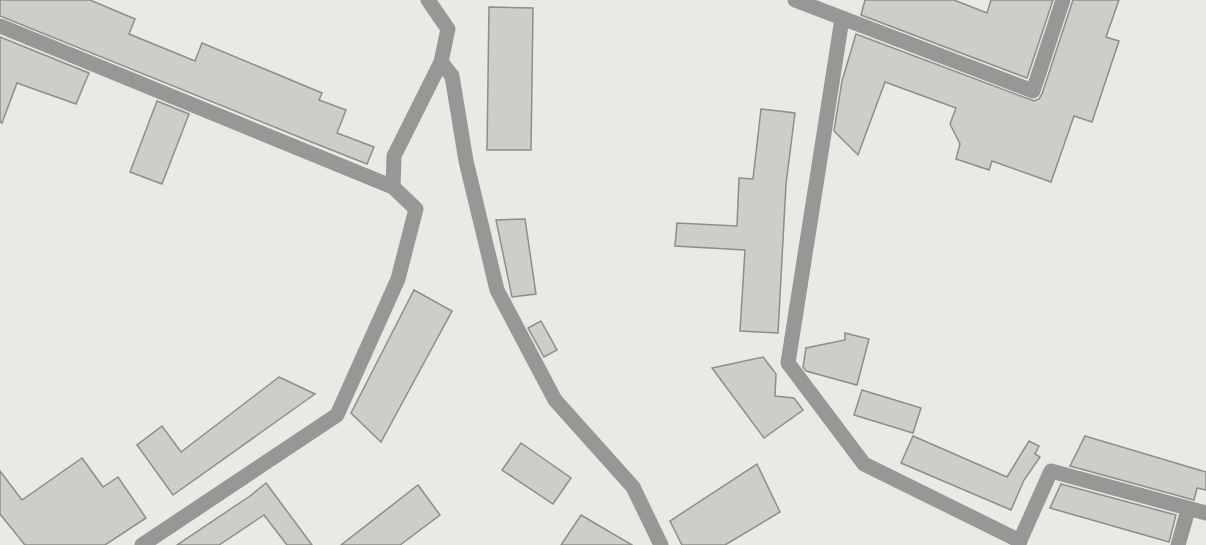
<svg xmlns="http://www.w3.org/2000/svg" width="1206" height="545" font-family="'Exo 2',sans-serif">
	<style>
		.building { fill: #cccfc9; stroke: #8c8e89; stroke-width: 1.5 }
		.lines { fill: none; stroke-linecap: round; stroke-linejoin: round }
		.minor { stroke: #979896; stroke-width: 15 }
	</style>
	<rect width="100%" height="100%" fill="#e8eae5"/>
	<!-- building -->
	<g class="building">
		<polygon points="0,0 90,0 135,19 129,34 195,61 202,43 322,93 319,100 346,110 337,133 374,147 367,164 309,141 0,16"/>
		<polygon points="865,0 954,0 987,13 991,0 1053,0 1027,78 861,15"/>
		<polygon points="1073,0 1119,0 1106,37 1119,41 1092,122 1074,116 1051,182 992,161 989,170 956,159 960,144 950,124 956,108 885,82 858,155 834,131 842,81 856,34 1034,101 1039,99 1042,94"/>
		<polygon points="489,7 533,8 531,150 487,150"/>
		<polygon points="0,37 89,73 76,104 17,83 2,123 0,122"/>
		<polygon points="157,101 189,114 162,184 130,172"/>
		<polygon points="761,109 795,113 786,184 778,333 740,331 745,250 675,246 677,223 737,226 739,178 753,179"/>
		<polygon points="525,219 536,294 512,297 496,220"/>
		<polygon points="414,290 452,311 381,442 351,413"/>
		<polygon points="541,321 557,350 544,357 528,328"/>
		<polygon points="845,333 869,339 857,385 806,371 803,367 806,348 845,340"/>
		<polygon points="763,357 776,374 775,396 794,398 803,410 764,438 712,368"/>
		<polygon points="279,377 315,394 173,495 137,445 162,426 181,452"/>
		<polygon points="862,390 921,408 913,433 854,415"/>
		<polygon points="913,436 1007,477 1029,441 1039,446 1035,454 1040,457 1024,480 1011,510 901,463"/>
		<polygon points="1085,436 1206,472 1206,490 1197,488 1194,500 1070,466"/>
		<polygon points="521,443 571,478 553,504 502,470"/>
		<polygon points="82,458 103,487 118,477 146,518 105,545 25,545 0,514 0,471 22,500"/>
		<polygon points="757,464 780,512 725,545 682,545 670,521"/>
		<polygon points="266,483 312,545 287,545 264,515 219,545 177,545 250,496"/>
		<polygon points="1061,484 1176,515 1169,542 1050,508"/>
		<polygon points="418,485 440,515 400,545 341,545"/>
		<polygon points="581,515 632,545 561,545"/>
	</g>
	<g class="lines">
		<!-- minor -->
		<g class="minor">
			<polyline points="795,0 1033,91 1063,0"/>
			<polyline points="842,19 788,363 864,464 1020,541"/>
			<polyline points="0,26 393,187"/>
			<polyline points="441,62 452,76 466,161 497,290 555,400 633,487 661,545"/>
			<polyline points="142,545 337,415 398,279 416,209 393,187 394,156 441,62 448,29 428,0"/>
			<polyline points="1018,545 1051,471 1206,513"/>
			<polyline points="1178,545 1188,510"/>
		</g>
	</g>
</svg>
